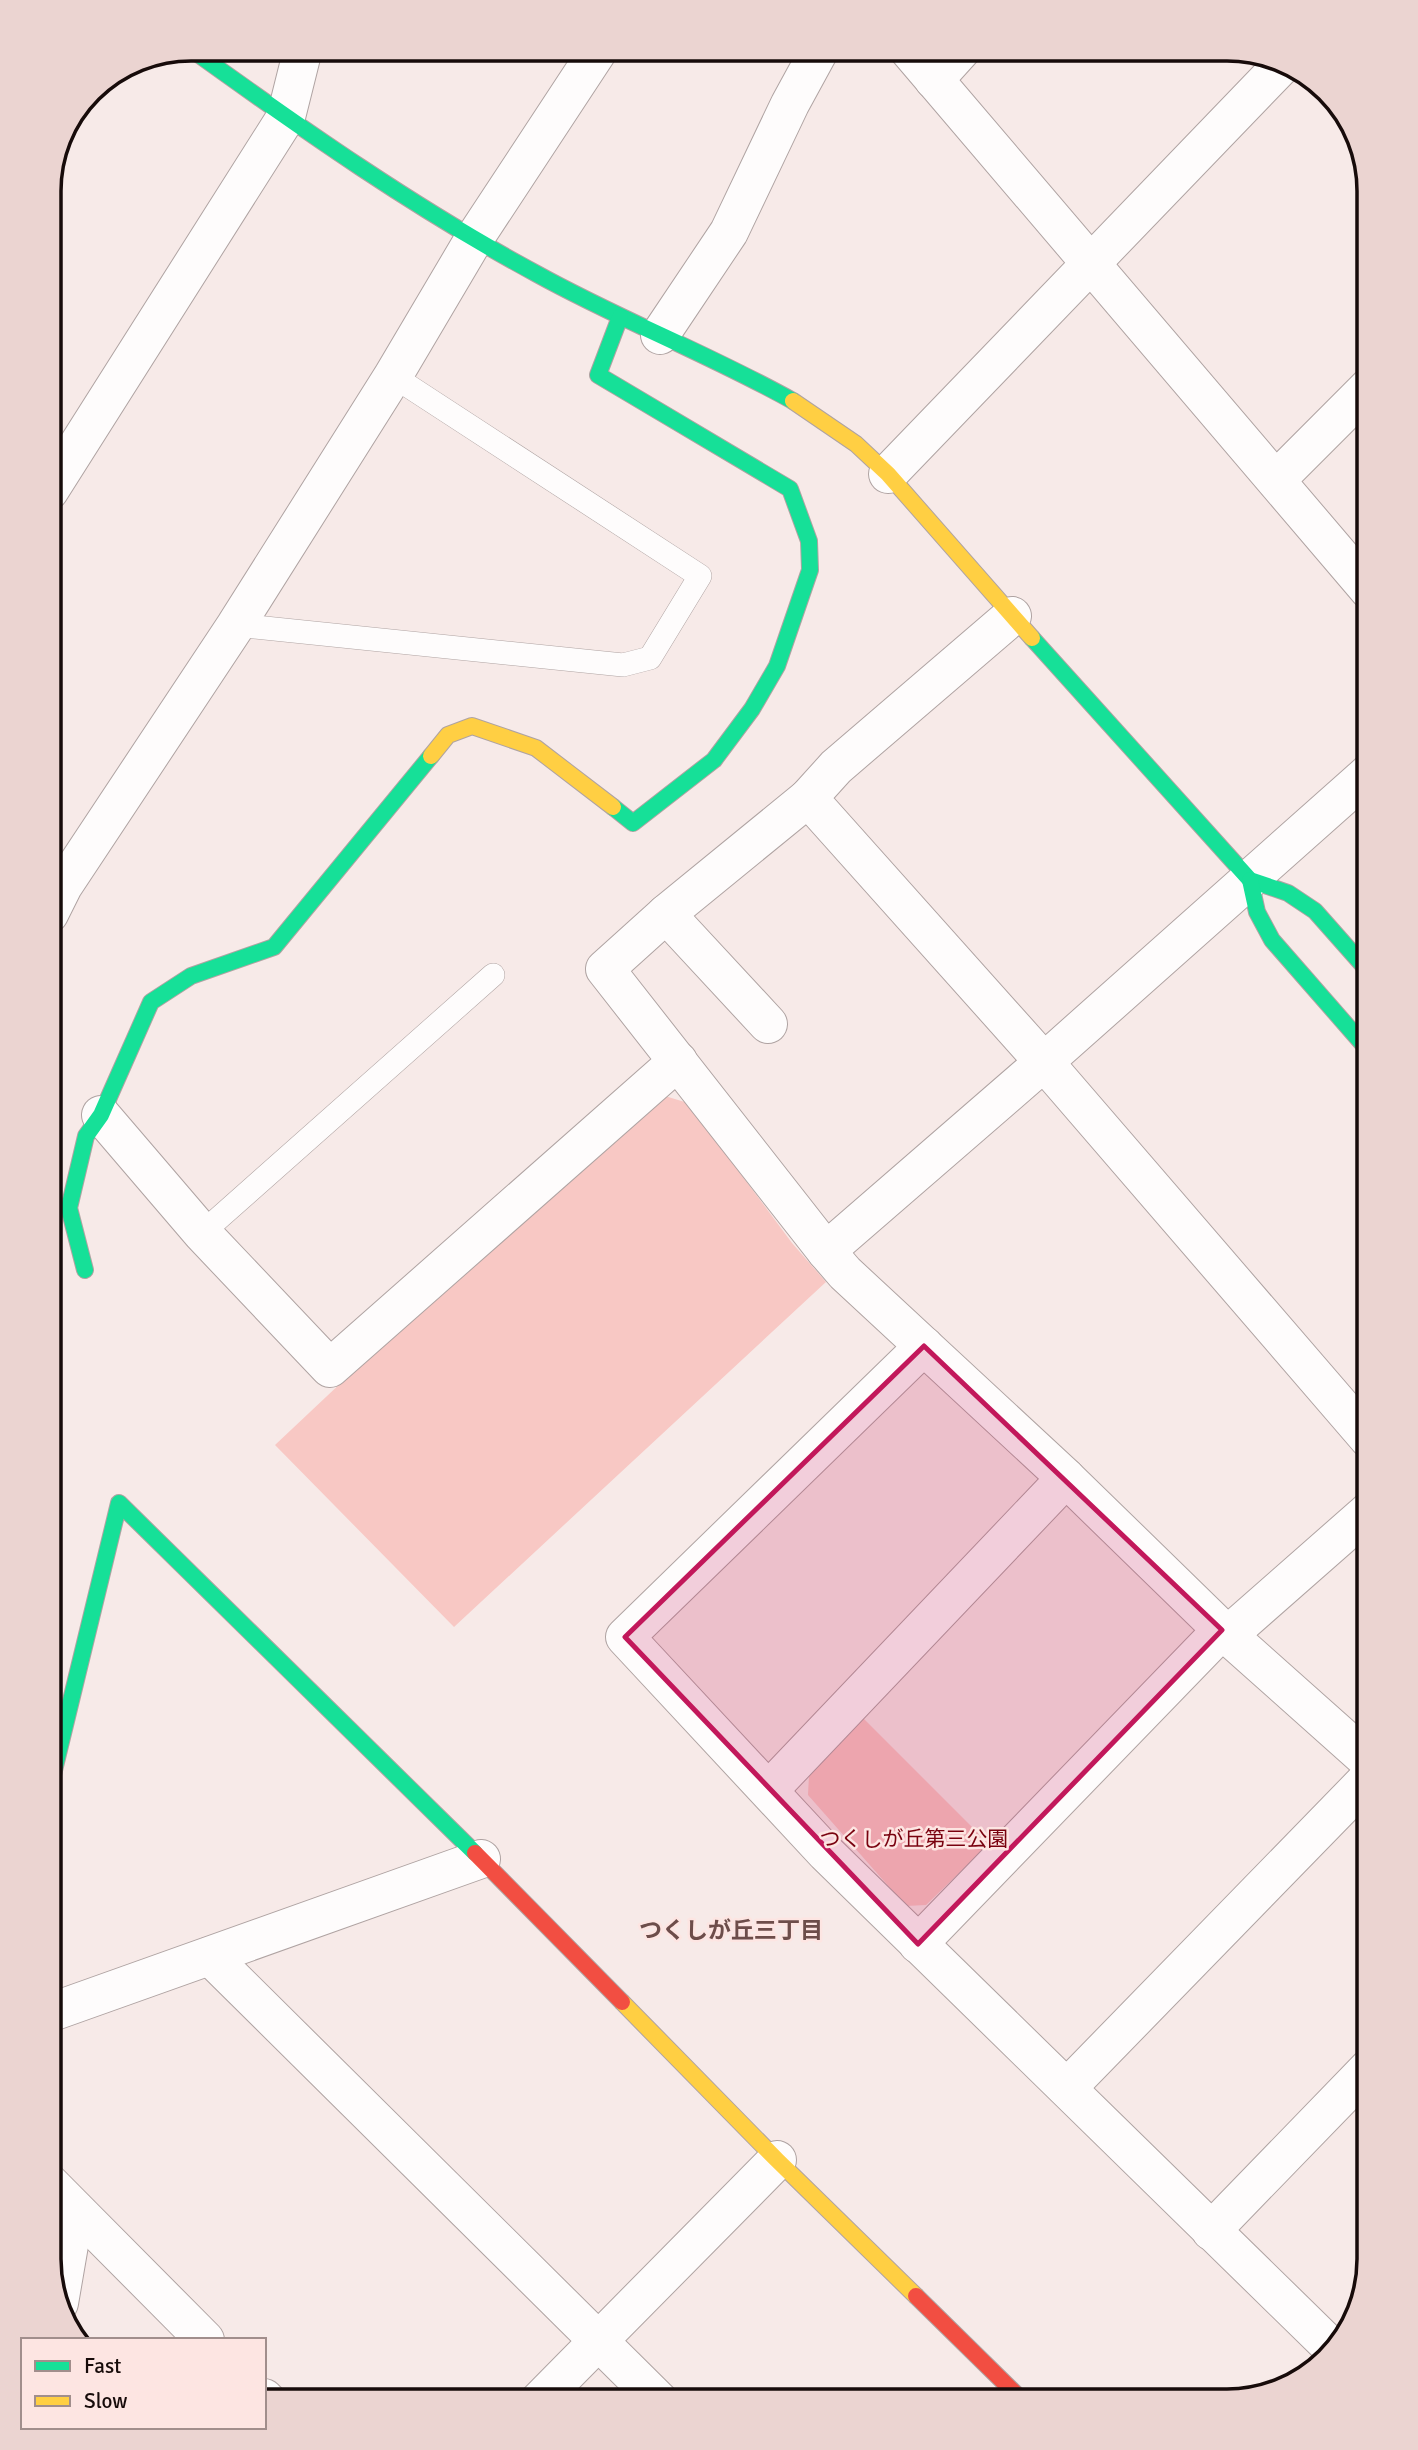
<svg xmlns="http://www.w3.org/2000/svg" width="1418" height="2450" font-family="Signika,'Noto Sans JP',sans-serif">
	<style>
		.green { fill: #f8c8c4 }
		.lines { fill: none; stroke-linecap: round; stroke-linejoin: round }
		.lane-casing { stroke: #afa3a2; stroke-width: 24 }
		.street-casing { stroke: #afa3a2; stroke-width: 40 }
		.fast-casing { stroke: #afa3a2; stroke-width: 18 }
		.slow-casing { stroke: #afa3a2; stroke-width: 18 }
		.jam-casing { stroke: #afa3a2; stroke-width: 18 }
		.lane { stroke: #fefcfc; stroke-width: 23 }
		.street { stroke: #fefcfc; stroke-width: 38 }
		.fast { stroke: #16e098; stroke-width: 16 }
		.slow { stroke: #ffcf43; stroke-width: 16 }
		.jam { stroke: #f24e42; stroke-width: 16 }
		.marked { fill: #c2185b; fill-opacity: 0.2; stroke: #c2185b; stroke-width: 5; stroke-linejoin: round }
		.labels { text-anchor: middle; stroke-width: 5; stroke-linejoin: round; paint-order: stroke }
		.park-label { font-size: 21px; fill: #79020f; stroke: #fde5e2 }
		.neighbourhood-label { font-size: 23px; font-weight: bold; fill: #6d4d4a; stroke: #fde5e2 }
		.rim { fill: none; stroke: #170b0a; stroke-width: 3.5 }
	</style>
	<rect width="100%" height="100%" fill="#f7eae8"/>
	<!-- green -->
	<g class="green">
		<polygon points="665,1096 688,1103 792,1243 826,1282 454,1627 275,1445 344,1380"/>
		<polygon points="863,1718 989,1844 926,1905 906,1906 808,1795 809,1775"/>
	</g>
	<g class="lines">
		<!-- lane casing -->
		<g class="lane-casing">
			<g id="lane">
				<polyline points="236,625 623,665 650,658 700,576 393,376"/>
				<polyline points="202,1233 493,975"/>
			</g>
		</g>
		<!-- street casing -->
		<g class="street-casing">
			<g id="street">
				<polyline points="908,49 1369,590"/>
				<polyline points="934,80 962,49"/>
				<polyline points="660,335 729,232 790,104 820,49"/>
				<polyline points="888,474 1282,65"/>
				<polyline points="1276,480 1369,387"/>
				<polyline points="49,491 286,117 303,49"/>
				<polyline points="1012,616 836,767 808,798 1044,1062 1369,1439"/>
				<polyline points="49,914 63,886 236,625 393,376 474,239 599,49"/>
				<polyline points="666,914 605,969 826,1251 845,1273 1066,1478 1222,1630 1369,1761"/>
				<polyline points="768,1024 666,914 808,798"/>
				<polyline points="101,1115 202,1233 330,1368 678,1061"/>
				<polyline points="826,1251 1044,1062 1369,773"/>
				<polyline points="924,1346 625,1637 826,1853 1333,2349"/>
				<polyline points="1228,1635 1369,1511"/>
				<polyline points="769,1790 1066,1478"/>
				<polyline points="918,1944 1222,1630"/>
				<polyline points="210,1956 659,2401"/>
				<polyline points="49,2013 481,1859"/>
				<polyline points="1067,2088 1369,1778"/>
				<polyline points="49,2183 205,2340"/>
				<polyline points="1211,2231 1369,2068"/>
				<polyline points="59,2303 75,2210"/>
				<polyline points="264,2398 267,2401"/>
				<polyline points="539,2401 777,2160"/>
			</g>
		</g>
		<!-- fast casing -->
		<g class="fast-casing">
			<g id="fast">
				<path d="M191,49C302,129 416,209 537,274C620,320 709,354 793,401"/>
				<polyline points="1032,638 1250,880 1288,893 1315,911 1369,972"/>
				<polyline points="613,807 633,823 714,760 752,709 777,666 810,570 809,541 790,489 598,375 620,317"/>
				<polyline points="1250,880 1257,912 1272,940 1369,1051"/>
				<polyline points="85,1270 69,1208 86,1136 101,1115 151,1002 191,976 274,947 431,756"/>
				<polyline points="49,1791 119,1503 475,1853"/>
			</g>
		</g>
		<!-- slow casing -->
		<g class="slow-casing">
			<g id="slow">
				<polyline points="793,401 856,444 888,474 1032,638"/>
				<polyline points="431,756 448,735 472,726 536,748 613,807"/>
				<polyline points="622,2002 777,2160 916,2296"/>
			</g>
		</g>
		<!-- jam casing -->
		<g class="jam-casing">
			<g id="jam">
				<polyline points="475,1853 622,2002"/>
				<polyline points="916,2296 1023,2401"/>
			</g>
		</g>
		<!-- lane -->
		<use href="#lane" class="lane"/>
		<!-- street -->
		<use href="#street" class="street"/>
		<!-- fast -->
		<use href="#fast" class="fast"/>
		<!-- slow -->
		<use href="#slow" class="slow"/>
		<!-- jam -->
		<use href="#jam" class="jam"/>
	</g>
	<!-- marked area -->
	<path class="marked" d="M924,1346L1222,1630L918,1944L625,1637Z"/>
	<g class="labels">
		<!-- park labels -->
		<g class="park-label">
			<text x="914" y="1846">つくしが丘第三公園</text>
		</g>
		<!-- neighbourhood labels -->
		<g class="neighbourhood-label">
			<text x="731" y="1938">つくしが丘三丁目</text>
		</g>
	</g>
	<!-- crop -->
	<path d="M0 0H1418V2450H0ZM191 61H1227A130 130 0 0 1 1357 191V2259A130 130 0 0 1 1227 2389H191A130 130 0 0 1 61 2259V191A130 130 0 0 1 191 61Z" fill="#ebd4d1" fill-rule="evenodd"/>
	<path class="rim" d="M191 61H1227A130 130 0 0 1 1357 191V2259A130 130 0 0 1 1227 2389H191A130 130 0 0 1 61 2259V191A130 130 0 0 1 191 61Z"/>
	<!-- legend -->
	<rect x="21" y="2338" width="245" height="91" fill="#fde5e2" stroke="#a18e8c" stroke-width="2"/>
	<rect x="35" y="2361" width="35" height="10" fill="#16e098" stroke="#a18e8c" stroke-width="2"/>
	<text x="84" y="2373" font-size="21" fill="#170b0a">Fast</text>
	<rect x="35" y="2396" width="35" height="10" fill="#ffcf43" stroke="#a18e8c" stroke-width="2"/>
	<text x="84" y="2408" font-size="21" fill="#170b0a">Slow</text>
</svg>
